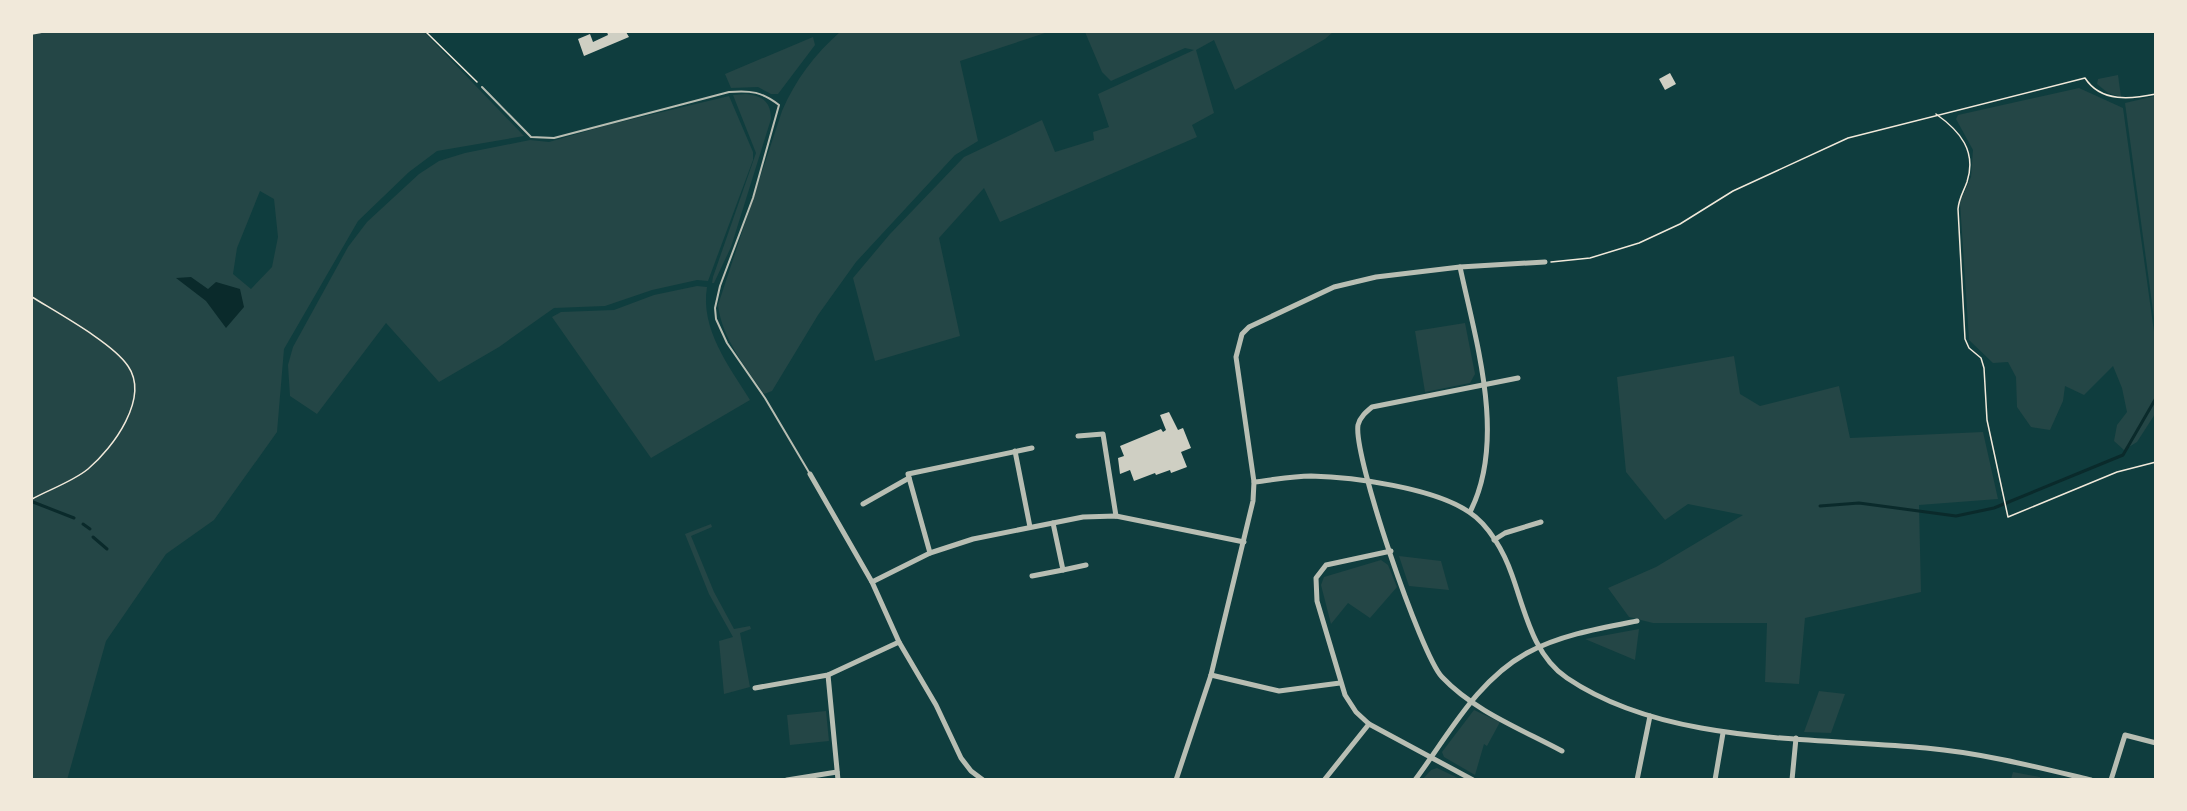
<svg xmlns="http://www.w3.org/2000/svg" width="2187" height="811" font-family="Manrope,sans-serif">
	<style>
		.green { fill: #244646; fill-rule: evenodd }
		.water { fill: #0a2a2b }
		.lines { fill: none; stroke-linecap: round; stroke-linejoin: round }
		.stream { stroke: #0a2a2b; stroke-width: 3 }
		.building { fill: #cfcfc3 }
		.path { stroke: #f1e9da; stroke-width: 1.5 }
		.service { stroke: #b8beb3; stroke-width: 2 }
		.minor { stroke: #b8beb3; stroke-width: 5 }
	</style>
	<rect width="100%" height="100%" fill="#0f3d3e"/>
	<!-- green -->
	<g class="green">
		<path d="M32,32H424L524,136L437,151L409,172L358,221L284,349L277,432L214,520L166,554L106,641L67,780L32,779ZM260,191L274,199L278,237L272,267L251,289L233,274L237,248Z"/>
		<path d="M840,32H1048L960,61L978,141L955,155L856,262L818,315L772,391L764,394C746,367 722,339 718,305L782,111C796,79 814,55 840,32Z"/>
		<polygon points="1085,32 1333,32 1325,39 1235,90 1214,40 1196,50 1214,113 1192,125 1197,137 1000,222 984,188 939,238 960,336 875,361 853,278 890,234 964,157 1042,120 1055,152 1094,140 1093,132 1109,127 1098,94 1194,50 1185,48 1111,81 1102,72"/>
		<polygon points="813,37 815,45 778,94 771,94 758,87 731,88 725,74"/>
		<polygon points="2118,75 2121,97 2108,93 2097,84 2098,79"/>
		<polygon points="2079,88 2123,108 2156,346 2155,414 2137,442 2124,450 2114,441 2117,425 2127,412 2122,388 2113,366 2084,395 2065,386 2063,401 2050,430 2031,427 2017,407 2016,377 2008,362 1993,363 1969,340 1960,202 1971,177 1973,150 1956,119 1958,115"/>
		<path d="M746,94C762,96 771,101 771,119L731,247L714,283H712L713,277L756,153L733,95Z"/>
		<polygon points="729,96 753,152 753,160 708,281 697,280 652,290 605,306 554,308 499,347 439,382 386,323 317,414 290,396 288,365 293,347 348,247 367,222 419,174 439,161 465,153 530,140 549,142 608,125"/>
		<polygon points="2155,96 2156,96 2155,326 2125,103"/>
		<path d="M697,286L707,287C700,329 729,366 750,400L651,458L552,317L561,312L614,310L654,295Z"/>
		<polygon points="1465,323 1475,374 1470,383 1425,392 1415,331"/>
		<polygon points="1734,356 1740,394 1760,406 1839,386 1850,438 1983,432 1998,499 1919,505 1921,592 1805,618 1799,684 1765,682 1767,623 1653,623 1629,617 1608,588 1656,567 1743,515 1688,504 1665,520 1626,472 1617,377"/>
		<polygon points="711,524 712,527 691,536 714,592 734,629 750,626 751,629 740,633 750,687 724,694 719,641 733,637 709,594 685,534"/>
		<polygon points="1399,556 1441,561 1449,590 1409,586"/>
		<polygon points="1381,560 1388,565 1397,587 1370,618 1348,603 1331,624 1321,585 1324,577"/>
		<polygon points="1639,629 1635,660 1585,639"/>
		<polygon points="1819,691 1845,694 1831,733 1804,732"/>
		<polygon points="1474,710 1500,722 1487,746 1484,744 1475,775 1444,757 1442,752"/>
		<polygon points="826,711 829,741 790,745 787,715"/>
		<polygon points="1437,768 1460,779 1423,779 1431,770"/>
		<polygon points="2013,772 2040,777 2040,779 2011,779"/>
	</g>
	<!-- water -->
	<polygon class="water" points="191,277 208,289 216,282 240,289 244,307 226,328 206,301 176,278"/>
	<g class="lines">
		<!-- stream -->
		<g class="stream">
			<polyline points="33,502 74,518"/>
			<polyline points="1820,506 1859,503 1956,516 1994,508 2123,455 2156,398"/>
			<polyline points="83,524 90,529"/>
			<polyline points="93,537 107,549"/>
		</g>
	</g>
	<!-- building -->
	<g class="building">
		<polygon points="607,32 626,32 629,37 584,56 578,39 590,34 593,42 608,35"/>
		<polygon points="1670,73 1676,84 1665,90 1659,79"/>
		<polygon points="1169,412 1178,430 1183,428 1191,448 1181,452 1187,467 1171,473 1170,470 1156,475 1155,473 1134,481 1130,470 1120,474 1118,458 1124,456 1120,446 1161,429 1163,432 1166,430 1160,415"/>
	</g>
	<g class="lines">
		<!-- path -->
		<g class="path">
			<polyline points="426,32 477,82"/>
			<polyline points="32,34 43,32"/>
			<path d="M1936,114C1960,131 1977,151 1967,182C1963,193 1959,198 1958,209L1965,339L1969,348L1981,358L1984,368L1987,420L2008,517L2117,472L2156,462"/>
			<path d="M1551,262L1590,258L1639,243L1680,224L1733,191L1848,138L2085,78C2101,103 2132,99 2156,94"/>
			<path d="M32,297C56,312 113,343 128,366C150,398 113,448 88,469C72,482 50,489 32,499"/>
		</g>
		<!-- service -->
		<path class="service" d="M482,87L531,137L554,138L729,92C751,90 762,92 779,105L753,198L720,286L715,308L716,319L727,343L765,398L810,474"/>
		<!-- minor -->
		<g class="minor">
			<path d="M1460,267C1476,342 1507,440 1470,512"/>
			<path d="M1518,378L1372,407C1366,412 1360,417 1358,425C1353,456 1421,655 1442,677C1474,711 1521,729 1562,751"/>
			<polyline points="1078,436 1103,434 1116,516"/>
			<polyline points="1015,451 1030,527"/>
			<polyline points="810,474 872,582 899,642 936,705 961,758 971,771 983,780"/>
			<path d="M1254,482C1273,480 1292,476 1311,476C1354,477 1434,488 1469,512C1489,525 1504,552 1512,575C1525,611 1533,655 1567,678C1666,745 1812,737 1926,748C1982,753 2037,767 2091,780"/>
			<polyline points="863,504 909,478"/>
			<polyline points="1053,523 1063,570 1086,565"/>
			<polyline points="1494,540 1505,533 1541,522"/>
			<polyline points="1391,551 1326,565 1316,578 1317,601 1345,695 1356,712 1369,724 1473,780"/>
			<polyline points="930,553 908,474 1032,448"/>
			<polyline points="1032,576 1063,570"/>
			<polyline points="872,582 930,553 973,539 1083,517 1116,516 1244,542"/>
			<polyline points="828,675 838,780"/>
			<polyline points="1211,675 1279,691 1340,683"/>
			<polyline points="755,688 828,675 899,642"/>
			<polyline points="1325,779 1369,724"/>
			<polyline points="787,780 837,772"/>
			<polyline points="1176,780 1211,675 1253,501 1254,482 1236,357 1242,334 1249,327 1334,287 1376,277 1460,267 1545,262"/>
			<path d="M1415,780C1448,736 1477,680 1527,653C1560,635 1601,628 1637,621"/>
			<polyline points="1637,780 1650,716"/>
			<polyline points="1715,780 1723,733"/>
			<polyline points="1792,780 1796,738"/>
			<polyline points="2111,780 2125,735 2156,743"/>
		</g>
	</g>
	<!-- border -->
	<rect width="2187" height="811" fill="none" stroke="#f1e9da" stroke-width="66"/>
</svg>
